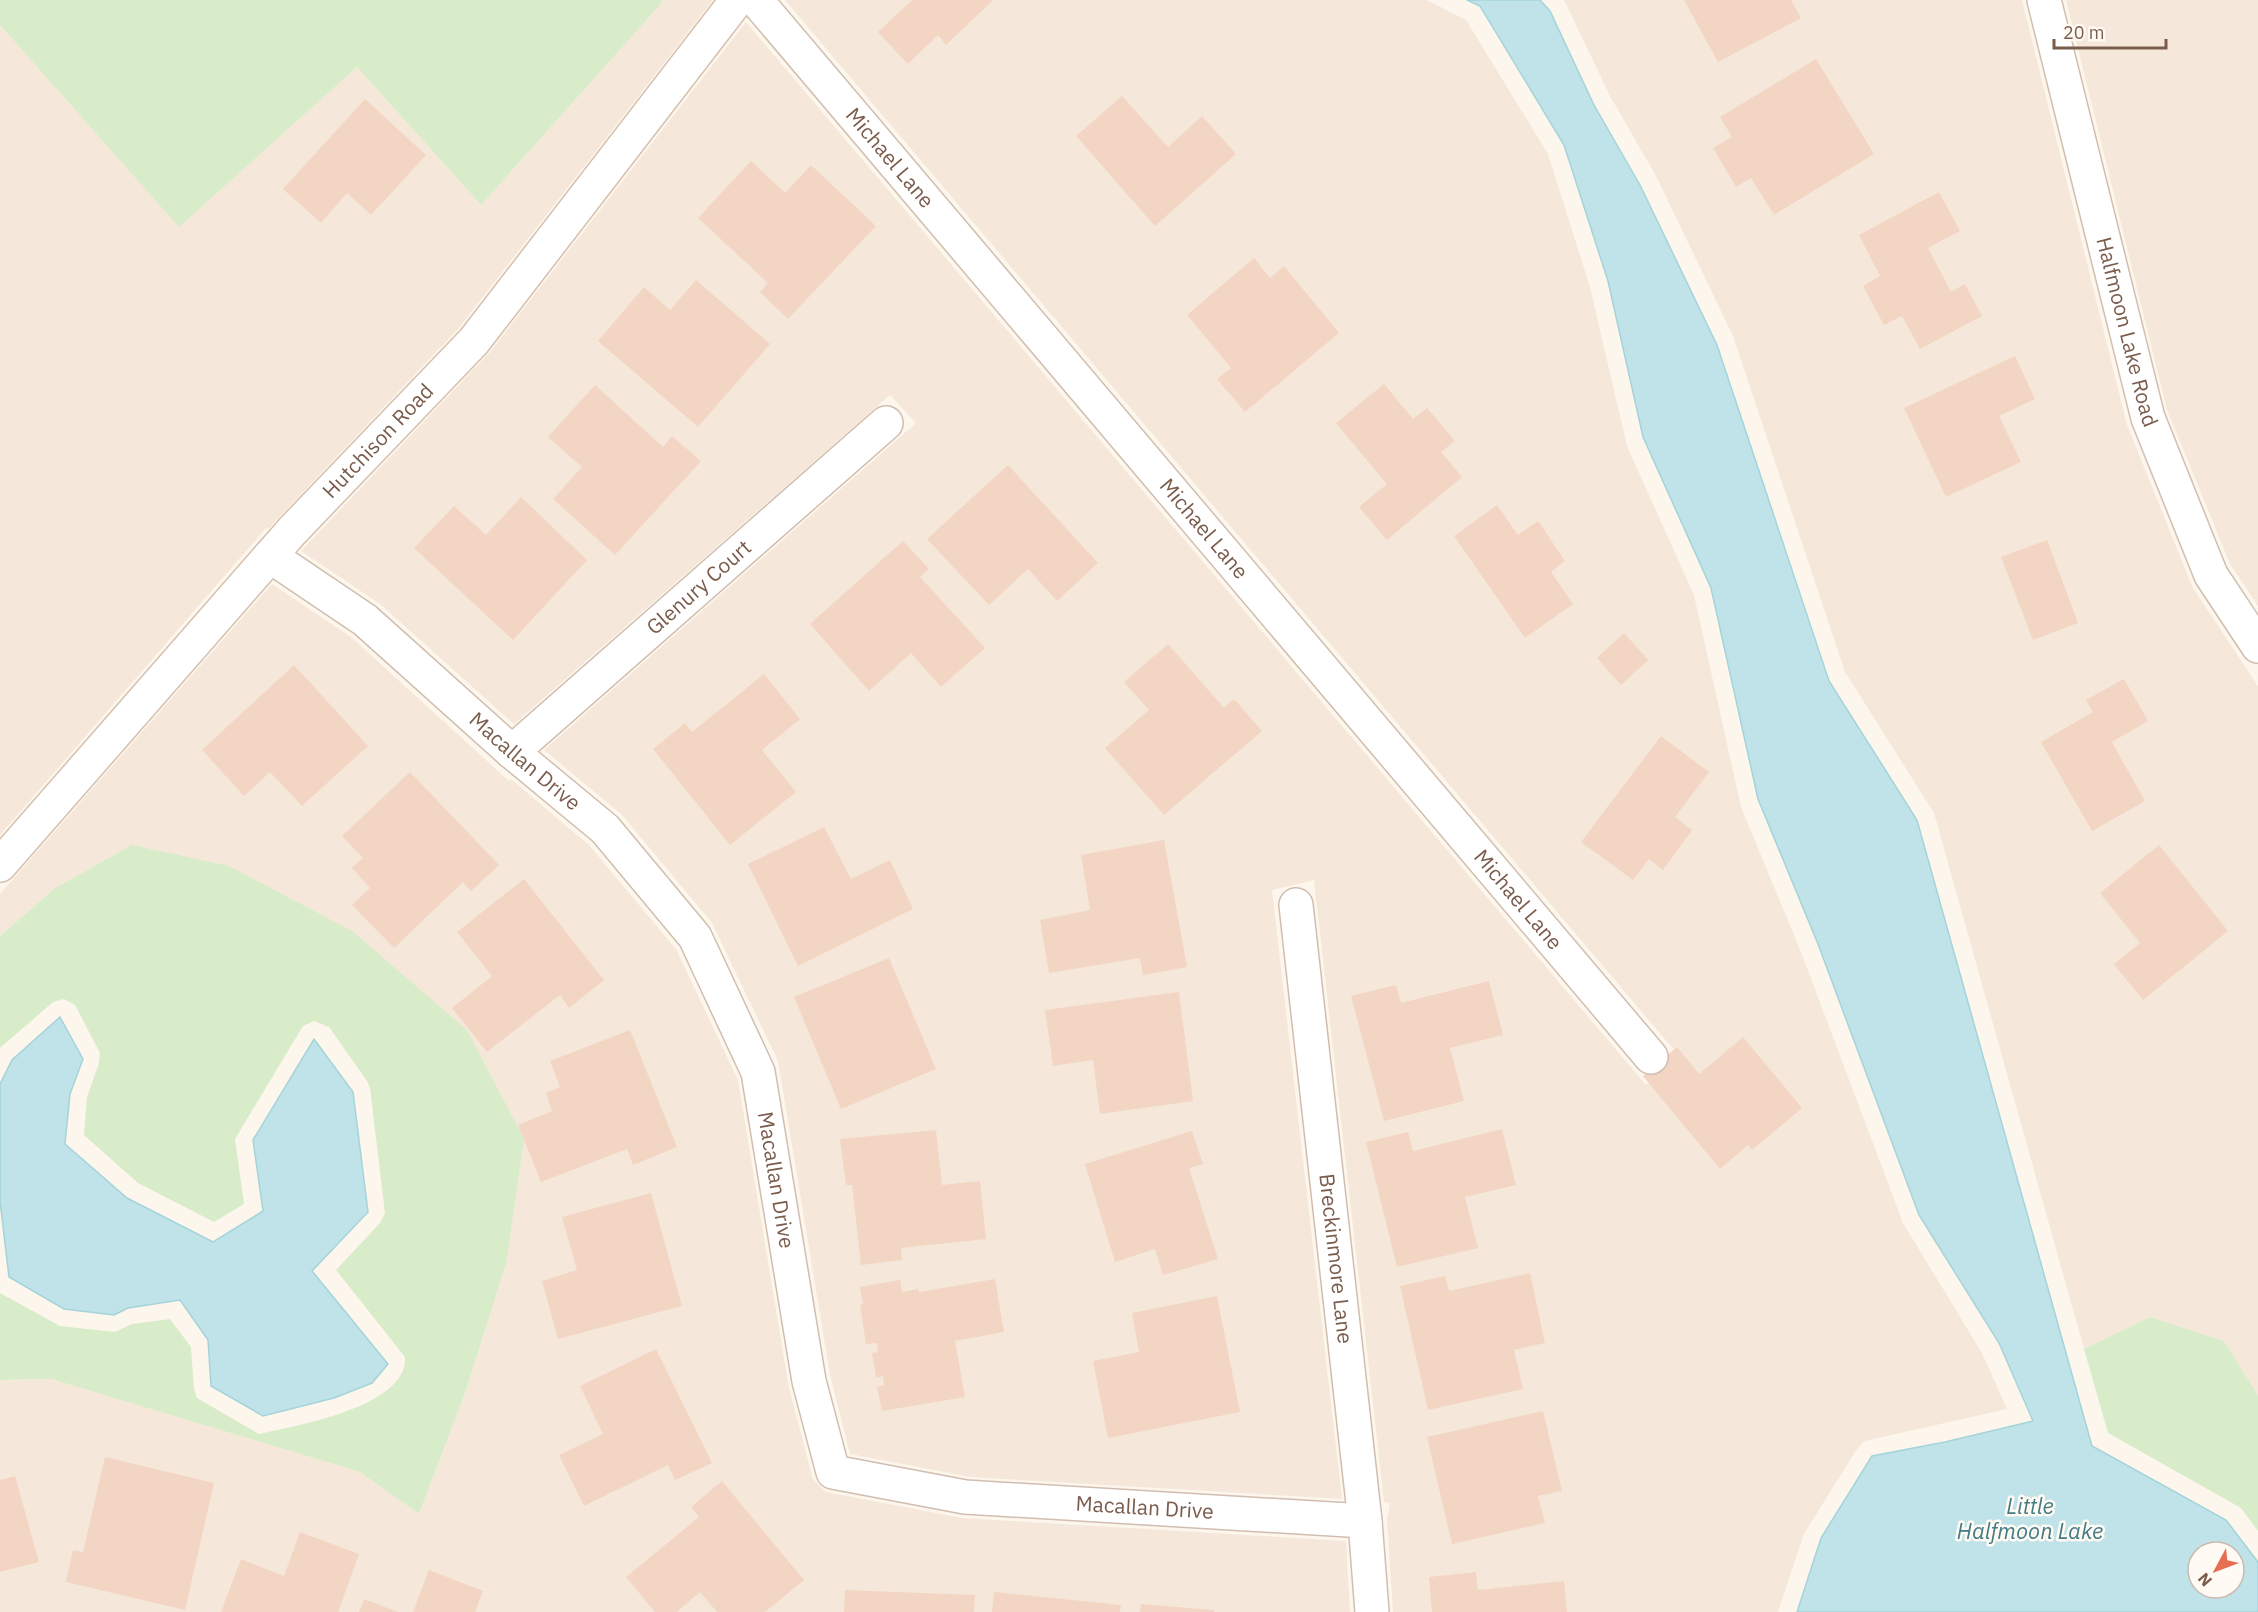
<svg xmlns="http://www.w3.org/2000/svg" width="2258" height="1612" font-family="'IBM Plex Sans',sans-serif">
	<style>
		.residential { fill: #f5e8da }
		.green { fill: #d8ecc9 }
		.water { fill: #bfe3e8; stroke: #a5d3da; stroke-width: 1.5; fill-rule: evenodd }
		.building { fill: #f3d5c3 }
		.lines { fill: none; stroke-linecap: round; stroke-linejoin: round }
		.street-casing { stroke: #d1beb0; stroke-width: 36 }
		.secondary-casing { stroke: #d6c0b0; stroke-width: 36 }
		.street { stroke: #fff; stroke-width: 33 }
		.secondary { stroke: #fff; stroke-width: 33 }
		.labels { text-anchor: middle; stroke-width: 5; stroke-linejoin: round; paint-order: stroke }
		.street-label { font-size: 21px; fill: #7a5c4d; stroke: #fffaf3 }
		.water-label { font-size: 22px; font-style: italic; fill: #437c86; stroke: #fffaf3 }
	</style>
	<rect width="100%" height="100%" fill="#fdf6ec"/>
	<!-- residential -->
	<g class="residential">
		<polygon points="662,0 713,0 458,329 268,529 266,528 0,835 0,25 179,226 357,67 481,205 660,5"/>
		<polygon points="785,0 1427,0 1466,20 1548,154 1590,287 1627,446 1694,595 1741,807 1801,952 1903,1223 1982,1353 2007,1409 1865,1441 1857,1449 1804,1534 1778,1612 1393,1612 1387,1520 1390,1503 1384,1502 1314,880 1272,890 1342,1499 970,1477 850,1454 830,1375 778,1061 712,923 622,815 544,750 916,423 890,395 514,724 380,604 301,551 490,352 746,22 1646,1085 1680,1057"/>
		<polygon points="1564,0 2022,0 2127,425 2193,588 2258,686 2258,1395 2224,1341 2150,1317 2084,1349 1934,813 1845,672 1733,336 1656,176 1610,96"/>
		<polygon points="2066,0 2258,0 2258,606 2230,564 2167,410"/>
		<polygon points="272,584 351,637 509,781 511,779 589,845 676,949 738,1080 789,1388 813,1479 826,1492 962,1518 1346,1541 1350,1612 0,1612 0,1380 51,1379 360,1472 419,1514 465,1393 506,1264 467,1030 54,889 0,936 0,894"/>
	</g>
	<!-- green -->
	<g class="green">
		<polygon points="0,0 662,0 660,5 481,205 357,67 179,227 0,25"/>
		<path d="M132,845L229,866L352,931L467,1030L524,1139L506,1264L465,1393L419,1514L360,1472L51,1379L0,1380V1293L60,1326L115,1332L132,1324L170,1319L191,1347L194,1389L197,1398L259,1434C294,1426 408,1407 405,1357L336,1270L380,1223L385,1213L370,1088L367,1081L329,1027L314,1021L303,1026L235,1139L244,1204L214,1222L138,1183L84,1135L87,1097L99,1063L100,1053L75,1005L64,999L53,1002L0,1048V936L54,889Z"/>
		<polygon points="2150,1317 2224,1341 2258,1395 2258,1531 2241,1508 2108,1433 2084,1349"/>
	</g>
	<!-- water -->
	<g class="water">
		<path d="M1467,0H1540L1550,11L1594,105L1640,185L1717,345L1829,681L1917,820L2092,1446L2226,1520L2258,1562V1612H1797L1821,1538L1872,1456L1945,1442L2033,1421L1999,1343L1919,1215L1818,944L1758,799L1711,588L1643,437L1608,281L1564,145L1480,6ZM2198,1552H2234V1588H2198Z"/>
		<polygon points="60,1017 83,1059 70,1094 65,1144 127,1198 213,1242 263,1211 253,1140 314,1039 353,1092 368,1212 312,1271 388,1364 372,1383 334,1398 263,1416 211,1386 208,1340 180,1300 128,1308 114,1315 64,1309 9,1277 0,1201 0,1084 12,1060"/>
	</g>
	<!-- building -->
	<g class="building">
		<polygon points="912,0 993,0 946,45 938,35 908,64 878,32"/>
		<polygon points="1684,0 1791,0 1801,18 1718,62"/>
		<polygon points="1816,59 1874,154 1774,215 1751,178 1736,187 1713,148 1732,137 1720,117"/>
		<polygon points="1122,96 1168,147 1202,116 1236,154 1155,226 1076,136"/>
		<polygon points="365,99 426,155 371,215 347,193 321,223 283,189"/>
		<polygon points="751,161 785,193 811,165 876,226 788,319 760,292 768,283 698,218"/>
		<polygon points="1939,192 1960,231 1928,248 1951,292 1965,284 1982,316 1920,349 1902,316 1884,325 1863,286 1880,276 1859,235"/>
		<polygon points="1254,258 1270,278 1284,266 1339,333 1245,412 1217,379 1231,368 1187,315"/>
		<polygon points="696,280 770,344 698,427 598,341 644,287 670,310"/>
		<polygon points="2015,356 2035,399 1999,416 2021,462 1946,497 1904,408"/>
		<polygon points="1384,384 1413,419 1427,408 1455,441 1441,452 1462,477 1387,540 1359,507 1387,484 1336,423"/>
		<polygon points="595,385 663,447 672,436 701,461 615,555 553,499 582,467 548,437"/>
		<polygon points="1008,465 1098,563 1057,601 1028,569 989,605 927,539"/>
		<polygon points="521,497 587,560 513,640 414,548 454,506 486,535"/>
		<polygon points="1497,505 1518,535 1538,521 1565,561 1551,572 1573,604 1525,638 1454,536"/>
		<polygon points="2047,540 2078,623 2033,640 2001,557"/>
		<polygon points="903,541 929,569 920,577 985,648 941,687 911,653 869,691 810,624"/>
		<polygon points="1624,633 1648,660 1621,685 1597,658"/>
		<polygon points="1168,644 1224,708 1234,699 1262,731 1164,815 1105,748 1149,710 1124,682"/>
		<polygon points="294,665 368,746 302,806 270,772 244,796 202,750"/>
		<polygon points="764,674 800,719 762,750 796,792 730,845 653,749 685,723 692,732"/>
		<polygon points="2124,679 2148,721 2112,742 2145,801 2092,831 2041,742 2093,712 2086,700"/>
		<polygon points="1661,736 1709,772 1675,817 1692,830 1663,870 1649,859 1633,880 1581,842"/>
		<polygon points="410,772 499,865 471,891 463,882 394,948 352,905 370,888 352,868 363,858 342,836"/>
		<polygon points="824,827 851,879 890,860 913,909 798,966 748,864"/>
		<polygon points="1164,840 1187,967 1143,975 1140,958 1049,973 1040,920 1090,910 1081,855"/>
		<polygon points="2159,845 2228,931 2143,1000 2114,964 2140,943 2100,893"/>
		<polygon points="524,879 604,980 569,1008 560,995 487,1052 452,1008 492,976 457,932"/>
		<polygon points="889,958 936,1069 841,1109 794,997"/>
		<polygon points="1489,981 1503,1035 1450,1048 1464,1101 1384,1121 1351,996 1396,985 1401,1003"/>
		<polygon points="1179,992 1193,1101 1100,1114 1093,1060 1053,1066 1045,1010"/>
		<polygon points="630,1030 677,1147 633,1165 627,1149 541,1182 518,1125 552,1111 546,1093 560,1087 550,1061"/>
		<polygon points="1743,1037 1802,1108 1752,1150 1748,1145 1720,1169 1643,1076 1677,1047 1699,1074"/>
		<polygon points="1502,1129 1516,1185 1465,1197 1478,1248 1397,1267 1366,1142 1408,1132 1413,1151"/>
		<polygon points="936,1130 942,1185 980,1181 986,1239 901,1248 902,1260 861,1265 852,1185 846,1185 840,1139"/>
		<polygon points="1192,1131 1203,1164 1189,1168 1218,1259 1163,1275 1155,1249 1115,1262 1085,1164"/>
		<polygon points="651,1193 682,1306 558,1339 542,1281 577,1270 562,1217"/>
		<polygon points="1530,1273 1545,1343 1514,1350 1523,1389 1428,1410 1400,1286 1445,1276 1449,1291"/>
		<polygon points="995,1279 1004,1332 955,1341 965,1397 882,1411 877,1387 884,1385 883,1376 876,1378 872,1353 878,1352 877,1343 866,1344 860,1305 863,1304 860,1287 900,1280 902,1292 918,1289 919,1292"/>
		<polygon points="1217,1296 1240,1412 1108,1438 1093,1361 1139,1352 1132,1313"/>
		<polygon points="656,1349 712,1463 675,1480 668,1465 584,1506 559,1455 603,1434 580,1386"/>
		<polygon points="1543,1411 1562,1491 1538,1496 1545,1523 1452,1544 1427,1437"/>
		<polygon points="105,1457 214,1483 185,1610 66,1582 73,1550 83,1552"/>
		<polygon points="15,1476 39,1562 0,1572 0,1480"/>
		<polygon points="722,1481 804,1580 765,1612 717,1612 700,1592 677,1612 655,1612 626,1577 699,1517 691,1507"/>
		<polygon points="300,1532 359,1554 338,1612 221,1612 241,1559 284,1576"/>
		<polygon points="429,1570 483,1591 475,1612 413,1612"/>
		<polygon points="1476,1572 1478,1590 1564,1581 1567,1612 1432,1612 1429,1577"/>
		<polygon points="845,1590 975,1595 974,1612 844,1612"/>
		<polygon points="994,1592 1121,1605 1120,1612 992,1612"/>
		<polygon points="364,1599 398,1612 359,1612"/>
		<polygon points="1141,1604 1214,1610 1214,1612 1140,1612"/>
	</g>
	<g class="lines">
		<!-- street casing -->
		<g class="street-casing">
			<g id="street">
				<path id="s1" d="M756,0L1651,1057"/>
				<path id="s2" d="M2044,0L2148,418L2211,575L2258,646"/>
				<path id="s3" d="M270,556L365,620L512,752L605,829L695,937L758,1072L809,1381L833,1472L965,1497L1365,1521"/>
				<path id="s4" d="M512,752L886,423"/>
				<path id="s5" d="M1296,905L1365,1521L1372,1612"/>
			</g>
		</g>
		<!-- secondary casing -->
		<g class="secondary-casing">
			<g id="secondary">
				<path id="s6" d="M0,865L292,531L474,341L737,0"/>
			</g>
		</g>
		<!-- street -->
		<use href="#street" class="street"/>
		<!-- secondary -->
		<use href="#secondary" class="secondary"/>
	</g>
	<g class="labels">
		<!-- street labels -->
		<g class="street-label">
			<text dy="7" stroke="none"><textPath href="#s1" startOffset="207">Michael Lane</textPath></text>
			<text dy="7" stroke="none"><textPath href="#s2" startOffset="342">Halfmoon Lake Road</textPath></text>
			<text dy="7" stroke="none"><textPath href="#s6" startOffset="568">Hutchison Road</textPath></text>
			<text dy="7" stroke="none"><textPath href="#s1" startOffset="693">Michael Lane</textPath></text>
			<text dy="7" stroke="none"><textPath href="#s4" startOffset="249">Glenury Court</textPath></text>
			<text dy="7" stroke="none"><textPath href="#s3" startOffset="328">Macallan Drive</textPath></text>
			<text dy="7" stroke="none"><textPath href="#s1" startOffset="1179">Michael Lane</textPath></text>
			<text dy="7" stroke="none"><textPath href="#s3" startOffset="832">Macallan Drive</textPath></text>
			<text dy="7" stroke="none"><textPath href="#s5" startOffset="356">Breckinmore Lane</textPath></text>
			<text dy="7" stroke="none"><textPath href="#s3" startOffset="1444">Macallan Drive</textPath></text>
		</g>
		<!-- water labels -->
		<g class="water-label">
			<text x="2030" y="1514">Little<tspan x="2030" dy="25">Halfmoon Lake</tspan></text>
		</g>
	</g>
	<!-- north arrow -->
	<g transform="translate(2216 1570) rotate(229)"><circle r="28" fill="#fffaf3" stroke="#cabbb1" stroke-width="1.5"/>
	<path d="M0-4.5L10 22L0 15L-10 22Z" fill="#e76f51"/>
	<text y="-9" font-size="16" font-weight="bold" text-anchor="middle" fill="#7a5c4d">N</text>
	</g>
	<!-- scale -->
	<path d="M2054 39v9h112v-9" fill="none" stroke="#7a5c4d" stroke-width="3"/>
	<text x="2063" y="39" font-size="18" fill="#7a5c4d" stroke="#fffaf3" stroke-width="4.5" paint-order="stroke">20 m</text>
</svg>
